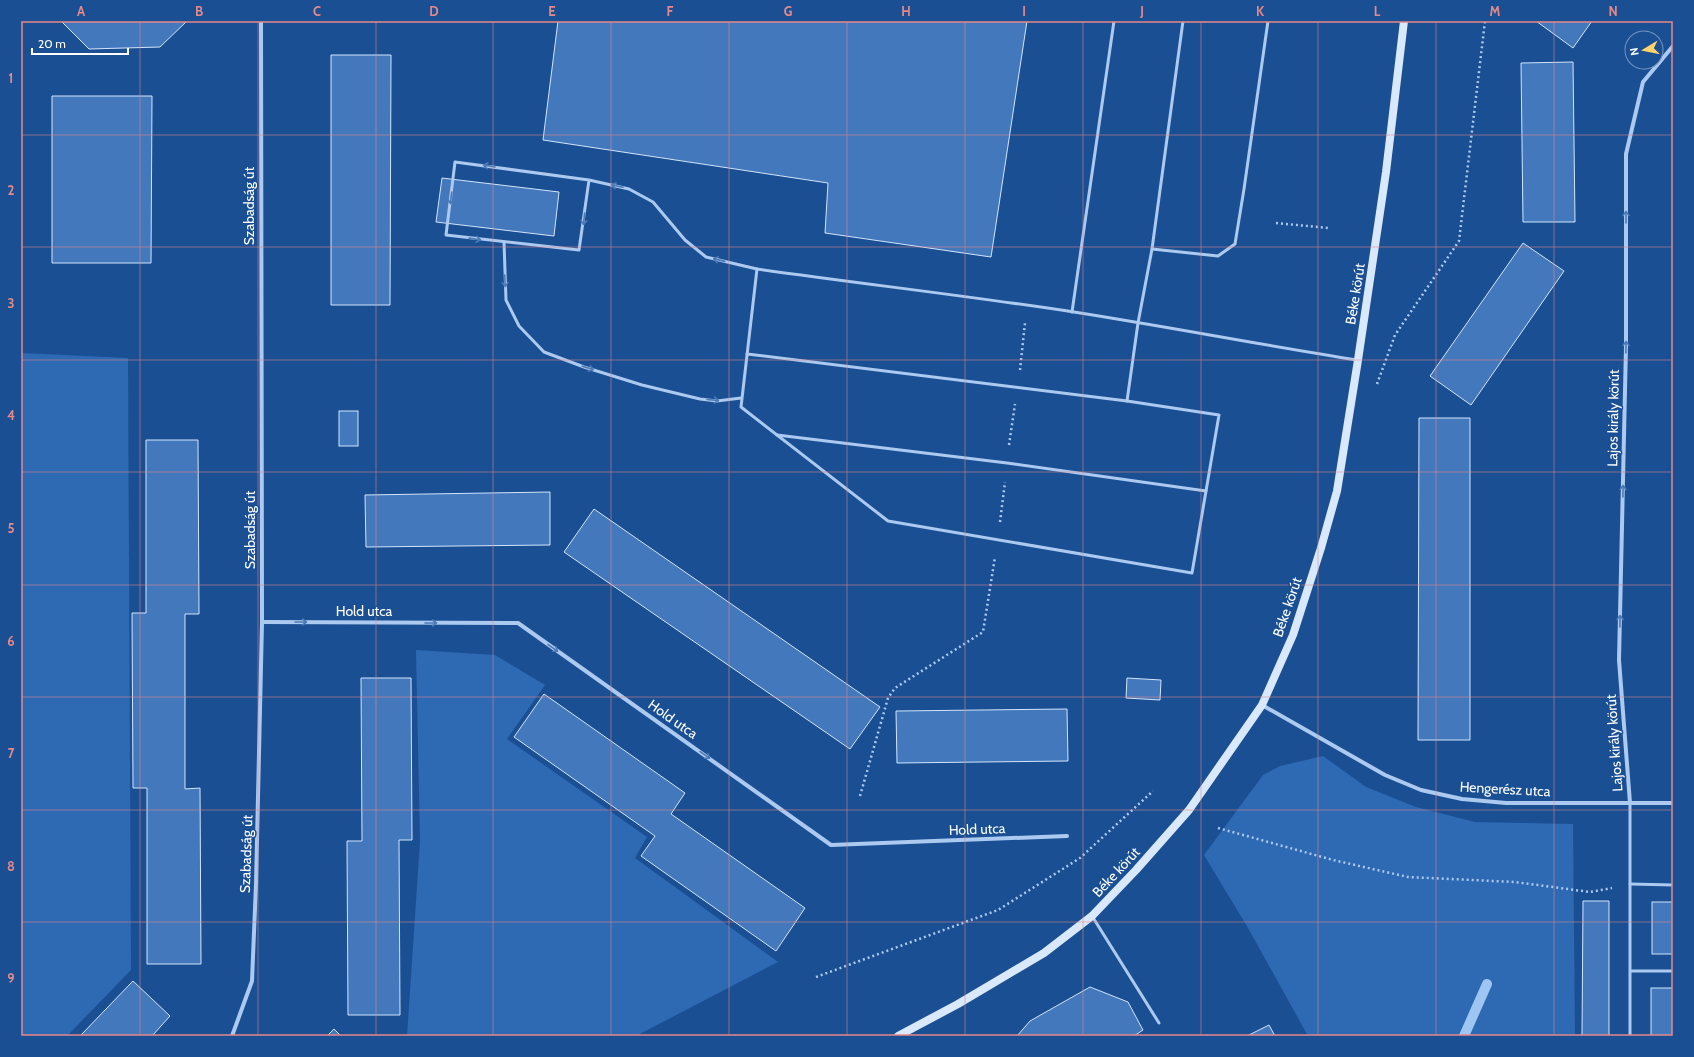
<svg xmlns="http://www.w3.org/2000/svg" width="1694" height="1057" font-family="Cabin,sans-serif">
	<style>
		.green { fill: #2e69b3 }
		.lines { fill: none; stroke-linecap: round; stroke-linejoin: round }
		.stream { stroke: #9fc5f2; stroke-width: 10 }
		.building { fill: #4378bc; stroke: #d2e5fb }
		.path { stroke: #accaf0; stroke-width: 2.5; stroke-dasharray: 2 3; stroke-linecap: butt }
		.lane { stroke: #accaf0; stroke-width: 3 }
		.street { stroke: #accaf0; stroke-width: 4 }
		.secondary { stroke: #d9e8fb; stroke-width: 8 }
		.oneway { stroke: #4d7ab4 }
		.grid { fill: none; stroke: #e88989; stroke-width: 1; stroke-opacity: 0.55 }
		.labels { text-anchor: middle; stroke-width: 3; stroke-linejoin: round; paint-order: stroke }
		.street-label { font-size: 14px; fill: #fff; stroke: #1a4f94 }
		.neatline { fill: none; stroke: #e88989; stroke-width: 1.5 }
		.grid-label { font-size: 13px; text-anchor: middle; font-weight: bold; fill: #e88989 }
	</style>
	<rect width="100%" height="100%" fill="#1a4f94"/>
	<!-- green -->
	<g class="green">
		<polygon points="21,353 128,358 131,970 67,1036 21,1036"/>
		<polygon points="416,650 495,655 545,685 507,739 647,837 635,858 778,962 636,1036 407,1036 420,841"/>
		<polygon points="1323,756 1366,787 1416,807 1475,822 1573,824 1575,1036 1308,1036 1248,928 1204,855 1263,775 1280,766"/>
	</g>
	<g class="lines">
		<!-- stream -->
		<polyline class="stream" points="1464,1036 1487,984"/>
	</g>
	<!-- building -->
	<g class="building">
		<polygon points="61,21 187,21 160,47 89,49"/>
		<polygon points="558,21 1027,21 991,257 825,233 828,183 543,140"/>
		<polygon points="1536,21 1592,21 1573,48"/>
		<polygon points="331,55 391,55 390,305 331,305"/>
		<polygon points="1573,62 1575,222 1523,222 1521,63"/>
		<polygon points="52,96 152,96 151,263 52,263"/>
		<polygon points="442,178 559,192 554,236 436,222"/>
		<polygon points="1523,243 1564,271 1471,405 1430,376"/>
		<rect x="339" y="411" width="19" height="35"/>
		<polygon points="1419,418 1470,418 1470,740 1418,740"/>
		<polygon points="146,440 198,440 199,614 185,614 185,789 200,788 201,964 147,964 147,788 133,788 132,613 146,613"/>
		<polygon points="550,492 550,545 366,547 365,495"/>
		<polygon points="594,509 880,707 850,749 564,552"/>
		<polygon points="361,678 411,678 412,840 399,840 400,1015 348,1015 347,841 362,841"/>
		<polygon points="1127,678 1161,680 1160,700 1126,698"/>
		<polygon points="544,694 685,793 671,814 805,908 776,951 641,856 655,836 514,737"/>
		<polygon points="1067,709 1068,761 897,763 896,711"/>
		<polygon points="1583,901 1609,901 1609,1036 1582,1036"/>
		<rect x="1652" y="902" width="21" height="52"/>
		<polygon points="133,981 170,1016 152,1036 80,1036"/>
		<polygon points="1090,987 1128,1002 1143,1030 1134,1036 1017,1036 1030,1021"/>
		<rect x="1651" y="988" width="22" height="48"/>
		<polygon points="1269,1025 1275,1036 1247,1036"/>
		<polygon points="334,1029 341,1036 327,1036"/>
	</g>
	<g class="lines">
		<!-- path -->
		<g class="path">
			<polyline points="1276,223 1328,228"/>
			<polyline points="1020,370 1025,323"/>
			<polyline points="1377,384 1395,335 1459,241 1485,21"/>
			<polyline points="1009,445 1015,404"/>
			<polyline points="1000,522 1005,482"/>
			<polyline points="860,796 888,698 895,688 983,632 995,557"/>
			<polyline points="1218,828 1333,860 1408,877 1515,882 1590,892 1612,888"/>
			<polyline points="816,977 998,910 1080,858 1153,791"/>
		</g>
		<!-- lane -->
		<g class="lane">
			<path d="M1183,21L1152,249L1138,323L1127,401L1219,415L1192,573L888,521L741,407L757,269C863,284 969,296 1074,312C1169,327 1262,345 1357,360"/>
			<polyline points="589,180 579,250 446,235 455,162 589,180 629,189 653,202 685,240 706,257 757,269"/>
			<polyline points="504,242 506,300 519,326 544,352 584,367 642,385 700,399 717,401 741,398"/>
			<polyline points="1152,249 1218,256 1235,244 1244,189 1268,21"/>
			<polyline points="1072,312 1114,21"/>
			<polyline points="747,354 1127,401"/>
			<polyline points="777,435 1007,463 1206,491"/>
			<polyline points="1630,803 1630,1036"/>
			<polyline points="1630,884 1673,885"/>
			<polyline points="1092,916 1159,1023"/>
			<polyline points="1631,971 1673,971"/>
		</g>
		<!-- street -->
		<g class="street">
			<polyline points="262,622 518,623 831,845 1067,836"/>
			<polyline points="1262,705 1385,775 1421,790 1462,799 1506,803 1673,803"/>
			<polyline points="1630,803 1619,660 1626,346 1626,154 1643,82 1673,46"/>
			<polyline points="232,1036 252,981 256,884 262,622 261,21"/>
		</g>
		<!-- secondary -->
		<polyline class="secondary" points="898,1036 958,1004 1044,953 1092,916 1136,870 1189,810 1262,705 1293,635 1321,548 1337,491 1358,360 1386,172 1404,21"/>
	</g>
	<!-- one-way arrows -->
	<defs><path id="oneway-shaft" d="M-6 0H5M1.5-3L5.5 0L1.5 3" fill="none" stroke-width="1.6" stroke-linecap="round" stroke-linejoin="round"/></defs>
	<g class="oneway">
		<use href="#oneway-shaft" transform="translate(489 166) rotate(-172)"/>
		<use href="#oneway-shaft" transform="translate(617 186) rotate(-168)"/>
		<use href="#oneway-shaft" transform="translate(451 198) rotate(97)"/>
		<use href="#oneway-shaft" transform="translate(1626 217) rotate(-90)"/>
		<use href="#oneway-shaft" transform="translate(584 219) rotate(97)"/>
		<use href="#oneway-shaft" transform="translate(475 239) rotate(8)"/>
		<use href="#oneway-shaft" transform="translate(719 260) rotate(-167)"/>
		<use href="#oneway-shaft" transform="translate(505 281) rotate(87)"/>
		<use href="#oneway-shaft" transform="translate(1626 347) rotate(-89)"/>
		<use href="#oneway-shaft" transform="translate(588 368) rotate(18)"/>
		<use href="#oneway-shaft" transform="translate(713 400) rotate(5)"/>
		<use href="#oneway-shaft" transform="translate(1623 491) rotate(-89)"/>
		<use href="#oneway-shaft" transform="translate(1620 621) rotate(-89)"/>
		<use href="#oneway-shaft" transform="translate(301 622)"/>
		<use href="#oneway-shaft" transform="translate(431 623)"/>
		<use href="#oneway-shaft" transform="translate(553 648) rotate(35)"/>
		<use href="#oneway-shaft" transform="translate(705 755) rotate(35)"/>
	</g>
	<!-- grid -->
	<path class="grid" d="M140,21V1036M258,21V1036M376,21V1036M493,21V1036M611,21V1036M729,21V1036M847,21V1036M965,21V1036M1083,21V1036M1201,21V1036M1318,21V1036M1436,21V1036M1554,21V1036M21,135H1673M21,247H1673M21,360H1673M21,472H1673M21,585H1673M21,697H1673M21,810H1673M21,922H1673"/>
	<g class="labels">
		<!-- street labels -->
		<g class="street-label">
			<text transform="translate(249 206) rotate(-90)" y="5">Szabadság út</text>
			<text transform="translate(1355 294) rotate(-81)" y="5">Béke körút</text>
			<text transform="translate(1613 418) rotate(-89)" y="5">Lajos király körút</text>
			<text transform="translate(250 530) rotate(-90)" y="5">Szabadság út</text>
			<text transform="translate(1287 607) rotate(-71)" y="5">Béke körút</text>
			<text x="364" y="616">Hold utca</text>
			<text transform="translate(673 719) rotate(35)" y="5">Hold utca</text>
			<text transform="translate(1614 743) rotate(-94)" y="5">Lajos király körút</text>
			<text transform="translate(1505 789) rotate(3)" y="5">Hengerész utca</text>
			<text transform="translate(977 829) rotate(-2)" y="5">Hold utca</text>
			<text transform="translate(246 854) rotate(-88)" y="5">Szabadság út</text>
			<text transform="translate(1116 872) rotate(-47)" y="5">Béke körút</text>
		</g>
	</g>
	<!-- border -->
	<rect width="1694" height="1057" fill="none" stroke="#1a4f94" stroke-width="44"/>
	<!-- north arrow -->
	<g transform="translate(1644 50) rotate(260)"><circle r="19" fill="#1a4f94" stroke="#7695bf"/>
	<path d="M0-3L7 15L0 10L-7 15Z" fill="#ffd46a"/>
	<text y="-6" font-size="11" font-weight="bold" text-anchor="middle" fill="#ffffff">N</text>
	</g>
	<!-- scale -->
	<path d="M32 48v6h96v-6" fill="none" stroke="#ffffff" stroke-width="2"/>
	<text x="38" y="48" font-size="12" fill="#ffffff" stroke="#1a4f94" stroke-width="3" paint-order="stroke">20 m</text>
	<rect x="22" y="22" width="1650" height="1013" class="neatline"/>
	<g class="grid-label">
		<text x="81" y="16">A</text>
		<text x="199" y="16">B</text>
		<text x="317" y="16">C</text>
		<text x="434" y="16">D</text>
		<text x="552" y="16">E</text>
		<text x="670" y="16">F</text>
		<text x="788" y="16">G</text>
		<text x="906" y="16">H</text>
		<text x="1024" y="16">I</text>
		<text x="1142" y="16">J</text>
		<text x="1260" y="16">K</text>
		<text x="1377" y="16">L</text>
		<text x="1495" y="16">M</text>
		<text x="1613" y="16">N</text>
		<text x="11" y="83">1</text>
		<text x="11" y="195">2</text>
		<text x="11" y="308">3</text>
		<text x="11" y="420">4</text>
		<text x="11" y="533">5</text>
		<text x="11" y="646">6</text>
		<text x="11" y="758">7</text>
		<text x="11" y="871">8</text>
		<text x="11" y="983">9</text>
	</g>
</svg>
